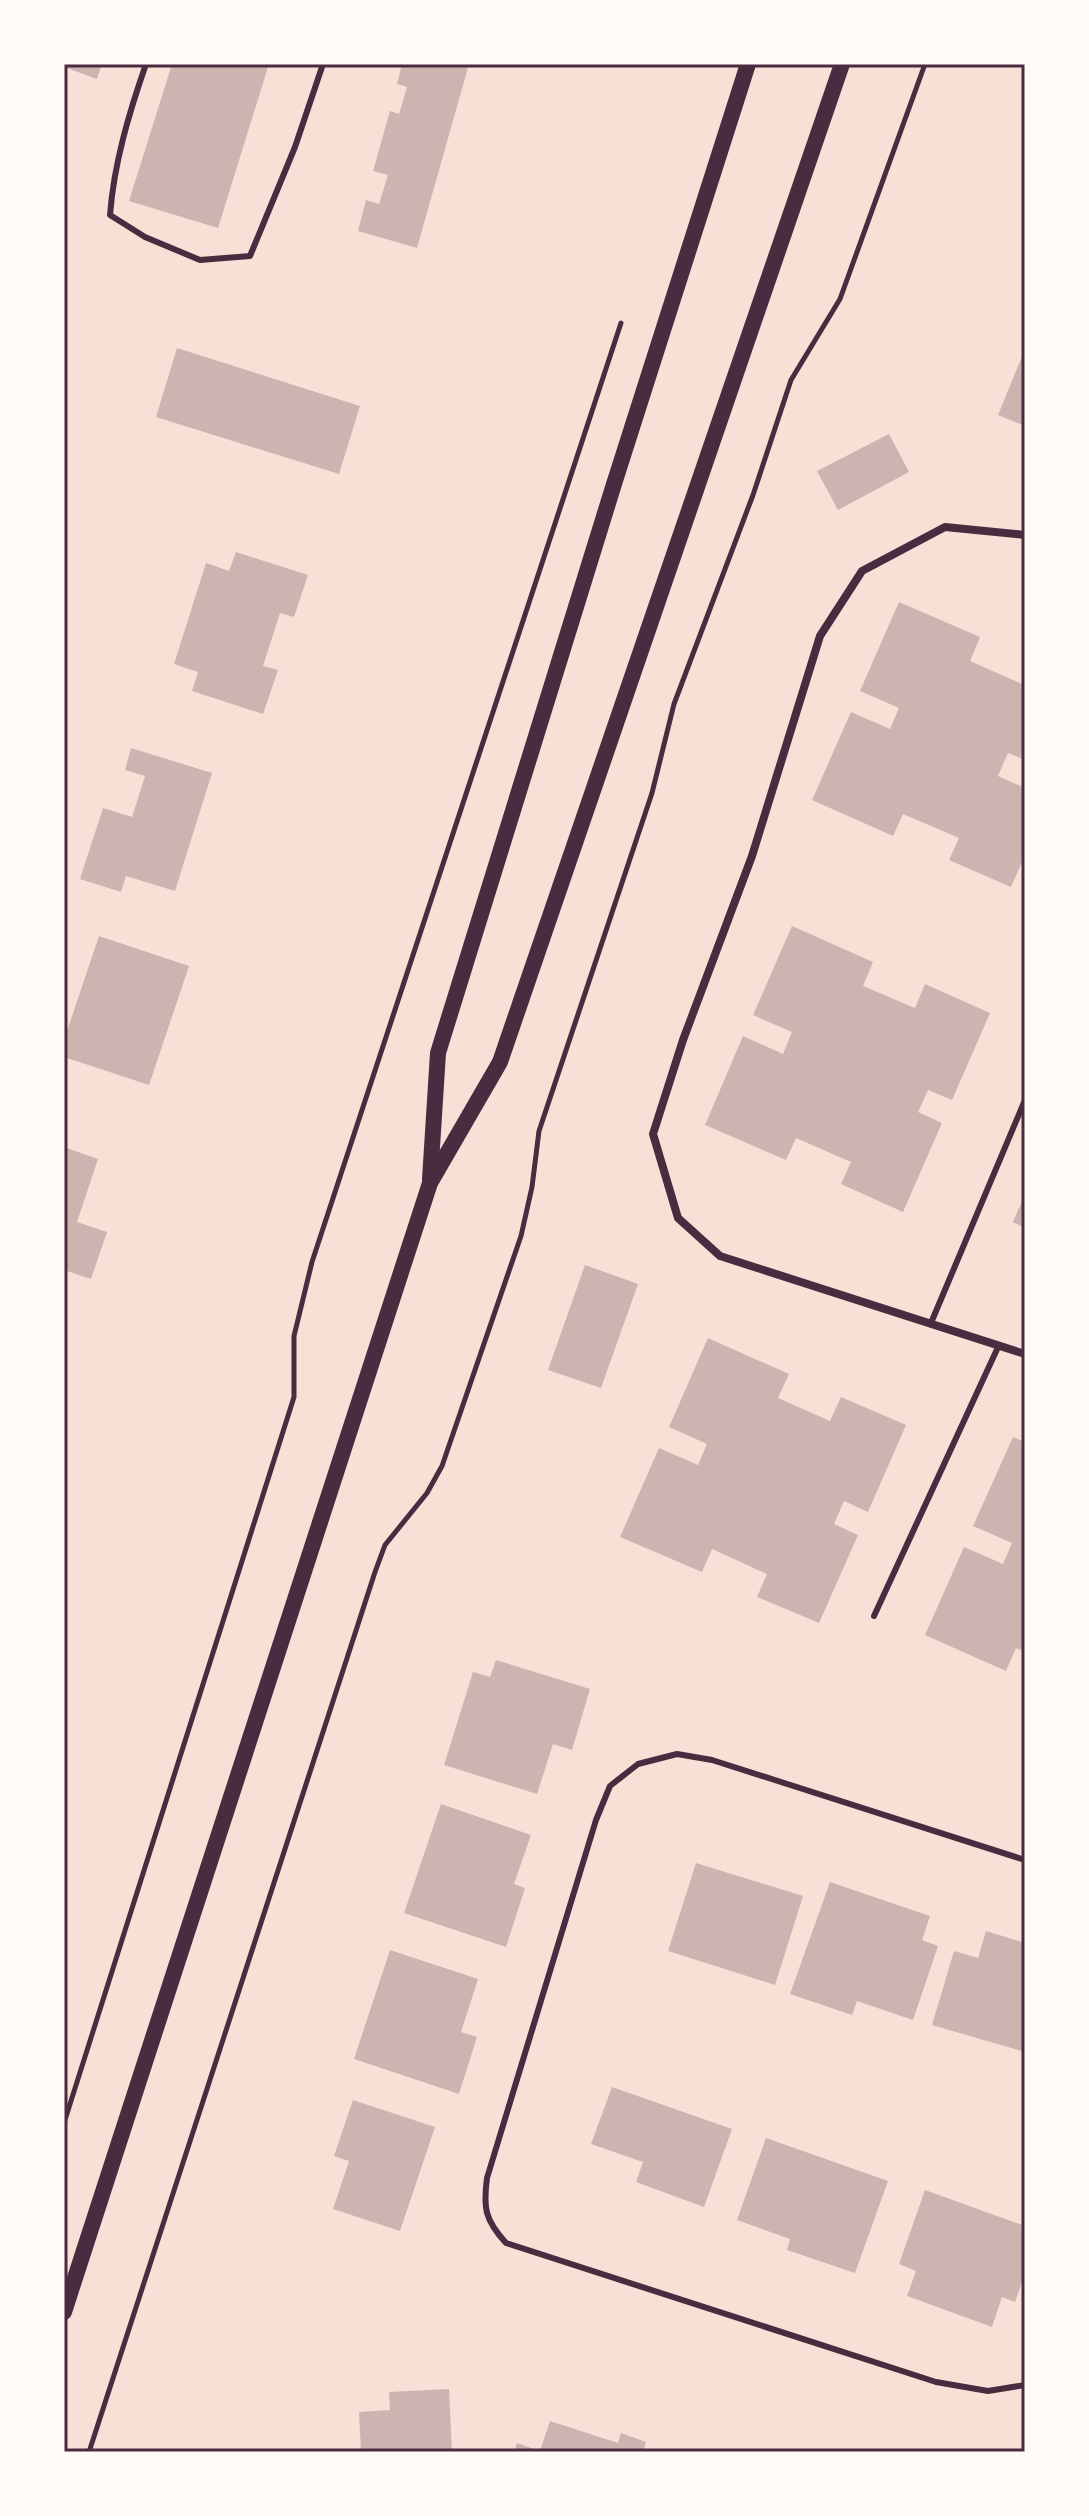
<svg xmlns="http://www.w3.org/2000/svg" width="1089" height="2516" font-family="Roboto,sans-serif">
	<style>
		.building { fill: #ccb4b1 }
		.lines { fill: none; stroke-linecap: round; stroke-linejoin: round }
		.path { stroke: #4a2c40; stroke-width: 5 }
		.service { stroke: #4a2c40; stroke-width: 6 }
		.minor { stroke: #4a2c40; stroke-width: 8 }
		.secondary { stroke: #4a2c40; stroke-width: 16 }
		.neatline { fill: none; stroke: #4a2c40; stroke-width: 3 }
	</style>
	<rect width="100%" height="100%" fill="#f7e1d7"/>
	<!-- building -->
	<g class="building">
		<polygon points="64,64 102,64 97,79 64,67"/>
		<polygon points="172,64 269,64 218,228 129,201"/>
		<polygon points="402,64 469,64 417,248 358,231 366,200 379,204 388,175 373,171 390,111 399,114 407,87 397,84"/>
		<polygon points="177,348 360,406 339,474 156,417"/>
		<polygon points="1025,349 1025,426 998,415"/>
		<polygon points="889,434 909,472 838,510 817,471"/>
		<polygon points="236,552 308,575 294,617 280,613 263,666 278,670 263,714 192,691 198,672 174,664 206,563 229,571"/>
		<polygon points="899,602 980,637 970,661 1022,684 1025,678 1025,760 1008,753 998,776 1025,788 1025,855 1011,887 949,860 959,838 903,814 893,836 812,800 851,712 890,729 899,708 860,691"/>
		<polygon points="131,748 212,773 175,891 126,876 121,892 80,879 103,808 132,817 145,776 125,770"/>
		<polygon points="792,926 873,962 863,986 915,1008 925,984 990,1013 952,1100 928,1090 918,1112 942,1123 903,1212 841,1184 851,1162 796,1138 786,1160 705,1125 743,1036 783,1054 792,1032 753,1015"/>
		<polygon points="99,936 189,966 149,1085 64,1057 64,1040"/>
		<polygon points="64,1147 98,1159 77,1222 107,1232 91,1279 64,1270"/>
		<polygon points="1025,1194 1025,1228 1013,1222"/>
		<polygon points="585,1265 638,1284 601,1388 548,1370"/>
		<polygon points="708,1338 789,1374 778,1398 830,1421 841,1397 906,1425 868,1512 844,1501 834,1524 858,1535 819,1623 757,1597 767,1574 712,1549 702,1572 620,1537 659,1448 698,1465 707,1444 669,1427"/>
		<polygon points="1013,1437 1025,1442 1025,1652 1016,1648 1006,1671 925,1635 964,1547 1003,1564 1012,1543 973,1526"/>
		<polygon points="496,1660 590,1689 572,1750 553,1744 537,1794 444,1765 473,1672 490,1677"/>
		<polygon points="441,1804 531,1835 514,1884 525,1888 506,1947 404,1913"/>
		<polygon points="696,1863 803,1896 775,1985 668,1951"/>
		<polygon points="830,1882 930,1916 922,1940 938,1946 913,2020 857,2001 852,2015 790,1994"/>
		<polygon points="986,1931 1025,1943 1025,2052 932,2025 954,1951 978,1958"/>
		<polygon points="390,1950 478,1979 461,2032 477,2037 459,2094 354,2059"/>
		<polygon points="612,2087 732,2129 704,2207 636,2182 643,2162 591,2144"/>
		<polygon points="353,2100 435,2127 400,2231 333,2209 349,2161 334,2156"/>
		<polygon points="766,2138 888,2181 855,2273 787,2250 790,2239 737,2220"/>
		<polygon points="925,2190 1025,2226 1025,2273 1015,2302 1002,2297 992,2327 907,2296 916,2271 899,2264"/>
		<polygon points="449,2389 452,2452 361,2452 359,2412 390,2410 389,2392"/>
		<polygon points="550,2421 618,2443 621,2433 646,2442 643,2452 514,2452 517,2443 540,2451"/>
	</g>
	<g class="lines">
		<!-- path -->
		<g class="path">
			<polyline points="64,2123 294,1397 294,1336 312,1262 621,323"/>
			<polyline points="89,2452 375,1572 385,1545 427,1493 442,1466 521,1236 532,1187 539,1131 652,793 674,704 753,495 791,380 840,299 925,64"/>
		</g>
		<!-- service -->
		<g class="service">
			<path d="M146,64C129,113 114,163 110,215L145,237L200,260L250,256L295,147L323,64"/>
			<polyline points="931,1323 1025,1100"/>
			<polyline points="874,1616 999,1345"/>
			<path d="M1025,1860L712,1760L677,1754L638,1764L610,1786L596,1820L487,2178C483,2208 485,2220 506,2243L936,2382L988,2391L1025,2385"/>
		</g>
		<!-- minor -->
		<polyline class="minor" points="1025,535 945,527 862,571 820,636 752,856 683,1040 653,1134 678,1218 720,1256 1025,1354"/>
		<!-- secondary -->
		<g class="secondary">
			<polyline points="430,1179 438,1053 614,484 748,64"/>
			<polyline points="64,2312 430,1183 500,1062 842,64"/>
		</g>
	</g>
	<!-- border -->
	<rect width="1089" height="2516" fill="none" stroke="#fffaf5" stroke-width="132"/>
	<rect x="66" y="66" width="957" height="2384" class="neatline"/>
</svg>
